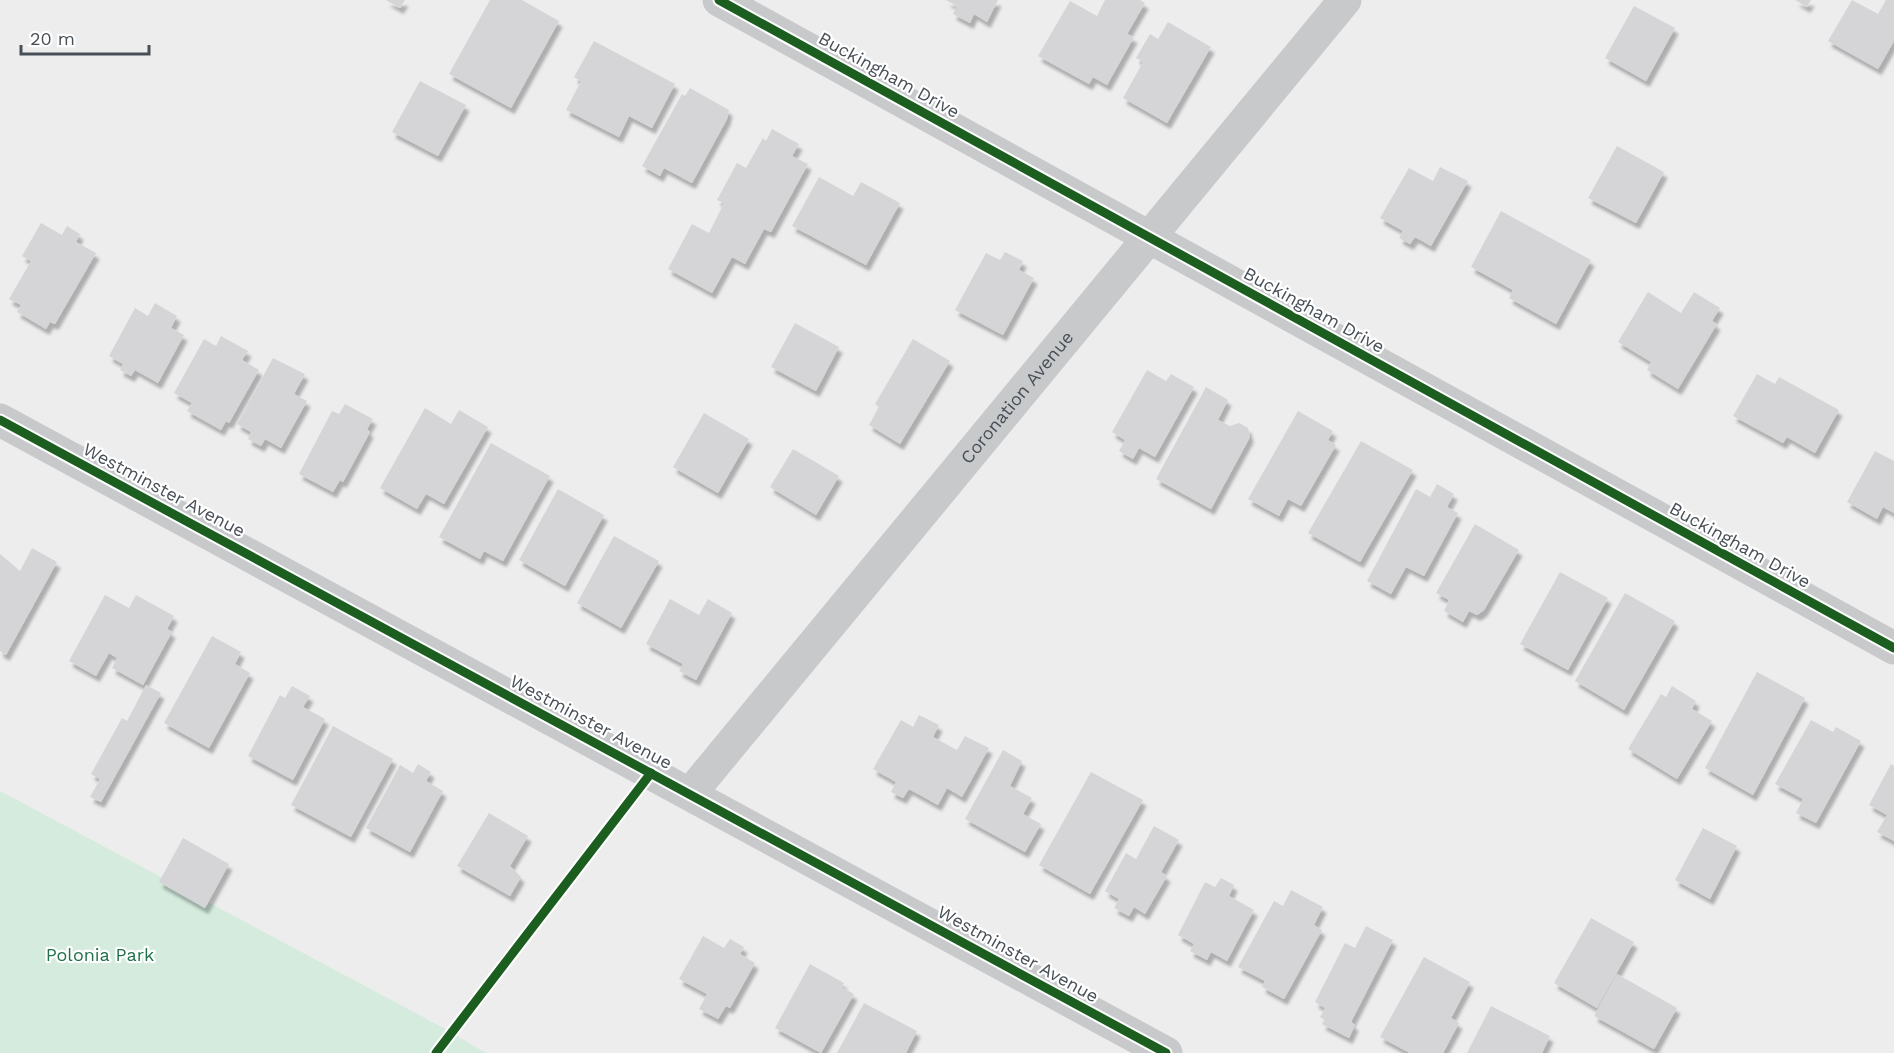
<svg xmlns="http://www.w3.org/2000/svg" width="1894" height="1053" font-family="'Work Sans',sans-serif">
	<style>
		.green { fill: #d4ebdd }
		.building { fill: #d5d5d7; filter: url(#shadow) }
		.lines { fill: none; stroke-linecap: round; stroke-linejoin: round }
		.minor { stroke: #c8c9cb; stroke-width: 33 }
		.cycleway-casing { stroke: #fff; stroke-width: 13 }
		.cycleway { stroke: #1b5e20; stroke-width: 9 }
		.labels { text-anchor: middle; stroke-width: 4.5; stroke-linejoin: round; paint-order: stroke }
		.street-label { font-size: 18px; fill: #474f57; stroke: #fff }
		.park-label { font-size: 18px; fill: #20704b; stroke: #fff }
	</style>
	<defs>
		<filter id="shadow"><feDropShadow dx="3.5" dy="6" stdDeviation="1.5" flood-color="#0004"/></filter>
	</defs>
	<rect width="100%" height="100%" fill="#eeeded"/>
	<!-- green -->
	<polygon class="green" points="0,791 438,1025 486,1053 0,1053"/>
	<!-- building -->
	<g class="building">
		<polygon points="386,0 405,0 400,8"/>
		<polygon points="490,0 522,0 559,21 511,108 449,74"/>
		<polygon points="946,0 998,0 987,22 974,14 970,23 953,14 957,6"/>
		<polygon points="1105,0 1140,0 1145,3 1127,34 1134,37 1107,85 1093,77 1089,84 1038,56 1070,1 1097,16"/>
		<polygon points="1795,0 1811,0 1807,7"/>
		<polygon points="1852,0 1878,14 1886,0 1894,0 1894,41 1878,69 1828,41"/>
		<polygon points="1634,6 1675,28 1646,81 1605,58"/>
		<polygon points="1168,22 1211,47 1167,123 1123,98 1143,62 1136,58 1150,34 1158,39"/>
		<polygon points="594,41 675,84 652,128 629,116 619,137 566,110 581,81 574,77"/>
		<polygon points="420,81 466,105 438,156 392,132"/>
		<polygon points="690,88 729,110 727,119 692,183 664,168 660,176 642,166 682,94 685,96"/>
		<polygon points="772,129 799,144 792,156 808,164 771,232 764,229 745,264 732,257 712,293 668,269 692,224 709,233 724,203 717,200 737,163 746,168 763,138 766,141"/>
		<polygon points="1617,146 1664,172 1636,223 1588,198"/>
		<polygon points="1440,167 1468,181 1431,246 1415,237 1410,244 1399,238 1403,231 1380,218 1409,168 1433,181"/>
		<polygon points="819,177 853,196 861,182 900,203 866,265 792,226"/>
		<polygon points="1501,211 1591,260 1556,324 1509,298 1513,290 1471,267"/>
		<polygon points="41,223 62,235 67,226 80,234 76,242 96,253 55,324 50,322 46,329 17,312 21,305 9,299 31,261 22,256"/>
		<polygon points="1005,252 1023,261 1019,270 1034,278 1003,335 955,310 986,253 1000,260"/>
		<polygon points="1648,292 1681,313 1694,292 1720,308 1712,321 1717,324 1678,389 1647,370 1651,362 1618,342"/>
		<polygon points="155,303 177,316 171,328 184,335 158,383 135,370 131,376 120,370 123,364 109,356 135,308 148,316"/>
		<polygon points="795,323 839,347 816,391 771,367"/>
		<polygon points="221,336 248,351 242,360 259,370 229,423 226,421 221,430 187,411 192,403 174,393 204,339 216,346"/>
		<polygon points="913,339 950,361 900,444 869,425 879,407 875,404"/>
		<polygon points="273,358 305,374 294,394 307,401 281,448 265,439 261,446 248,439 251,432 237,424"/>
		<polygon points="1147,370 1166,381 1171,374 1194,387 1155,457 1139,448 1133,459 1119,451 1125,440 1112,432"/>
		<polygon points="1757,374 1775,384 1779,377 1839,410 1815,453 1787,437 1783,443 1733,416"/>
		<polygon points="1206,387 1228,400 1218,420 1230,426 1239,423 1248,428 1250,437 1211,509 1156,479"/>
		<polygon points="345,404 373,419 367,429 370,432 343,482 340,480 333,492 299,474 332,411 339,414"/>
		<polygon points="425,408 451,424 459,410 488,427 444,504 426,494 417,509 380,488"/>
		<polygon points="1298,411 1333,431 1328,440 1336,445 1301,506 1288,499 1279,516 1248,499"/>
		<polygon points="704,413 749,439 718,493 673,467"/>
		<polygon points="1361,441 1413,470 1360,562 1308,533"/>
		<polygon points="491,443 550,476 503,561 484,551 480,559 439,537"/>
		<polygon points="793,449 839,476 816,515 770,487"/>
		<polygon points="1875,451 1894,461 1894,513 1883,507 1877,519 1847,502"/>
		<polygon points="1437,484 1454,494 1447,507 1458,513 1424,576 1406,567 1391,594 1367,581 1416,489 1430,497"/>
		<polygon points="558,489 604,515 565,586 519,560"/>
		<polygon points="1475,524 1519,550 1484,610 1477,615 1469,611 1463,622 1444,611 1449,600 1436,593"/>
		<polygon points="614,536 659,561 621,628 577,603"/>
		<polygon points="32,548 57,562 6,655 0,651 0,554 20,571"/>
		<polygon points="1560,572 1608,598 1568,670 1520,644"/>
		<polygon points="1625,593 1675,621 1624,710 1575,681"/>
		<polygon points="105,595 129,608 136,595 174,616 167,629 172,632 143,685 112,668 117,658 109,653 96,676 69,661"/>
		<polygon points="670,599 699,615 708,599 732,613 696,680 679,671 683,664 646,644"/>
		<polygon points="212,636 241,652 235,664 250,673 209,748 164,723"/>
		<polygon points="1757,672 1805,698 1753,795 1705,768"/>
		<polygon points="146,685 161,693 101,802 90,797 100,779 91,774 122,718 127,721"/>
		<polygon points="292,686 310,696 303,707 325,719 293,780 248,756 280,695 285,698"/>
		<polygon points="1672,686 1696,701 1692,709 1712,721 1677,779 1628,749 1661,694 1666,697"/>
		<polygon points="919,715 939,725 933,737 957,750 965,736 989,748 962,797 947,788 938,805 909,789 903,798 891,792 896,782 873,769 901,720 913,727"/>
		<polygon points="1811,720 1833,732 1836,727 1861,741 1816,823 1796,813 1803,799 1775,784"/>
		<polygon points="333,726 393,759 351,837 291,805"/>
		<polygon points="1003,750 1022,761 1010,786 1032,798 1023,814 1041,824 1025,852 965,819"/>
		<polygon points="418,764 431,772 426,781 443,791 410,852 366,828 400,765 413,773"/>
		<polygon points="1891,764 1894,766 1894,841 1877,832 1887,815 1869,805"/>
		<polygon points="1091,772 1143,800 1090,894 1039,865"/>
		<polygon points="489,813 528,836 510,866 521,877 510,896 457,866"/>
		<polygon points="1154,826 1179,840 1161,872 1167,876 1145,914 1134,907 1129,916 1114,908 1119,899 1105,891 1126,853 1136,859"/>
		<polygon points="1703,828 1737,846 1710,899 1675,880"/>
		<polygon points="183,838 229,864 205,908 159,882"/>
		<polygon points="1221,878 1234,885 1229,896 1254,910 1227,961 1211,952 1207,960 1190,951 1194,944 1178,935 1205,882 1215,887"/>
		<polygon points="1291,890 1323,907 1314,925 1322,930 1284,999 1262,987 1265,981 1238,967 1274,901 1283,906"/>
		<polygon points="1591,918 1634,942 1597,1008 1554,983"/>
		<polygon points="1366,926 1393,940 1351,1022 1355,1025 1349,1038 1322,1024 1325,1020 1320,1017 1325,1008 1315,1002 1345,943 1355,948"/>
		<polygon points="703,936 724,948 730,939 744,947 740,954 755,963 730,1008 726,1006 718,1019 699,1009 707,994 679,979"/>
		<polygon points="1424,957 1470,982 1451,1018 1459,1023 1443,1053 1410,1053 1380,1037"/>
		<polygon points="810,964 844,983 841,987 854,994 821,1053 775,1028"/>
		<polygon points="1617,974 1677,1008 1654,1049 1594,1016"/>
		<polygon points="864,1003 917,1031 906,1053 837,1053"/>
		<polygon points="1491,1006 1550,1036 1542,1053 1467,1053"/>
	</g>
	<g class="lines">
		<!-- minor -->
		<g class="minor">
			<polyline points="719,0 1894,648"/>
			<polyline points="0,420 1166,1053"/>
			<path id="s1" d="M690,794L1345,0"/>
		</g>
		<!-- cycleway casing -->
		<g class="cycleway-casing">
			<g id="cycleway">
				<polyline points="719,0 1894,648"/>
				<polyline points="0,420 1166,1053"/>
				<polyline points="436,1053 651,773"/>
			</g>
		</g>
		<!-- cycleway -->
		<use href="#cycleway" class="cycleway"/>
	</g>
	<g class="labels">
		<!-- street labels -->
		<g class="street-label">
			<text transform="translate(889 75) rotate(29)" y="6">Buckingham Drive</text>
			<text transform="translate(1314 310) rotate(29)" y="6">Buckingham Drive</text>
			<text dy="6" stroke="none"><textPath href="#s1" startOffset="514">Coronation Avenue</textPath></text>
			<text transform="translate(164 490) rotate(28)" y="6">Westminster Avenue</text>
			<text transform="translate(1740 545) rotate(29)" y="6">Buckingham Drive</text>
			<text transform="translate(591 722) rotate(28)" y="6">Westminster Avenue</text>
			<text transform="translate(1018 954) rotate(29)" y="6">Westminster Avenue</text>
		</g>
		<!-- park labels -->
		<g class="park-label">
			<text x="100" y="961">Polonia Park</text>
		</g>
	</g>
	<!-- scale -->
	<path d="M21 45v9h128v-9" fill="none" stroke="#474f57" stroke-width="3"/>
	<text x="30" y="45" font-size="18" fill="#474f57" stroke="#ffffff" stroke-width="4.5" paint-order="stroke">20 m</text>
</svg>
